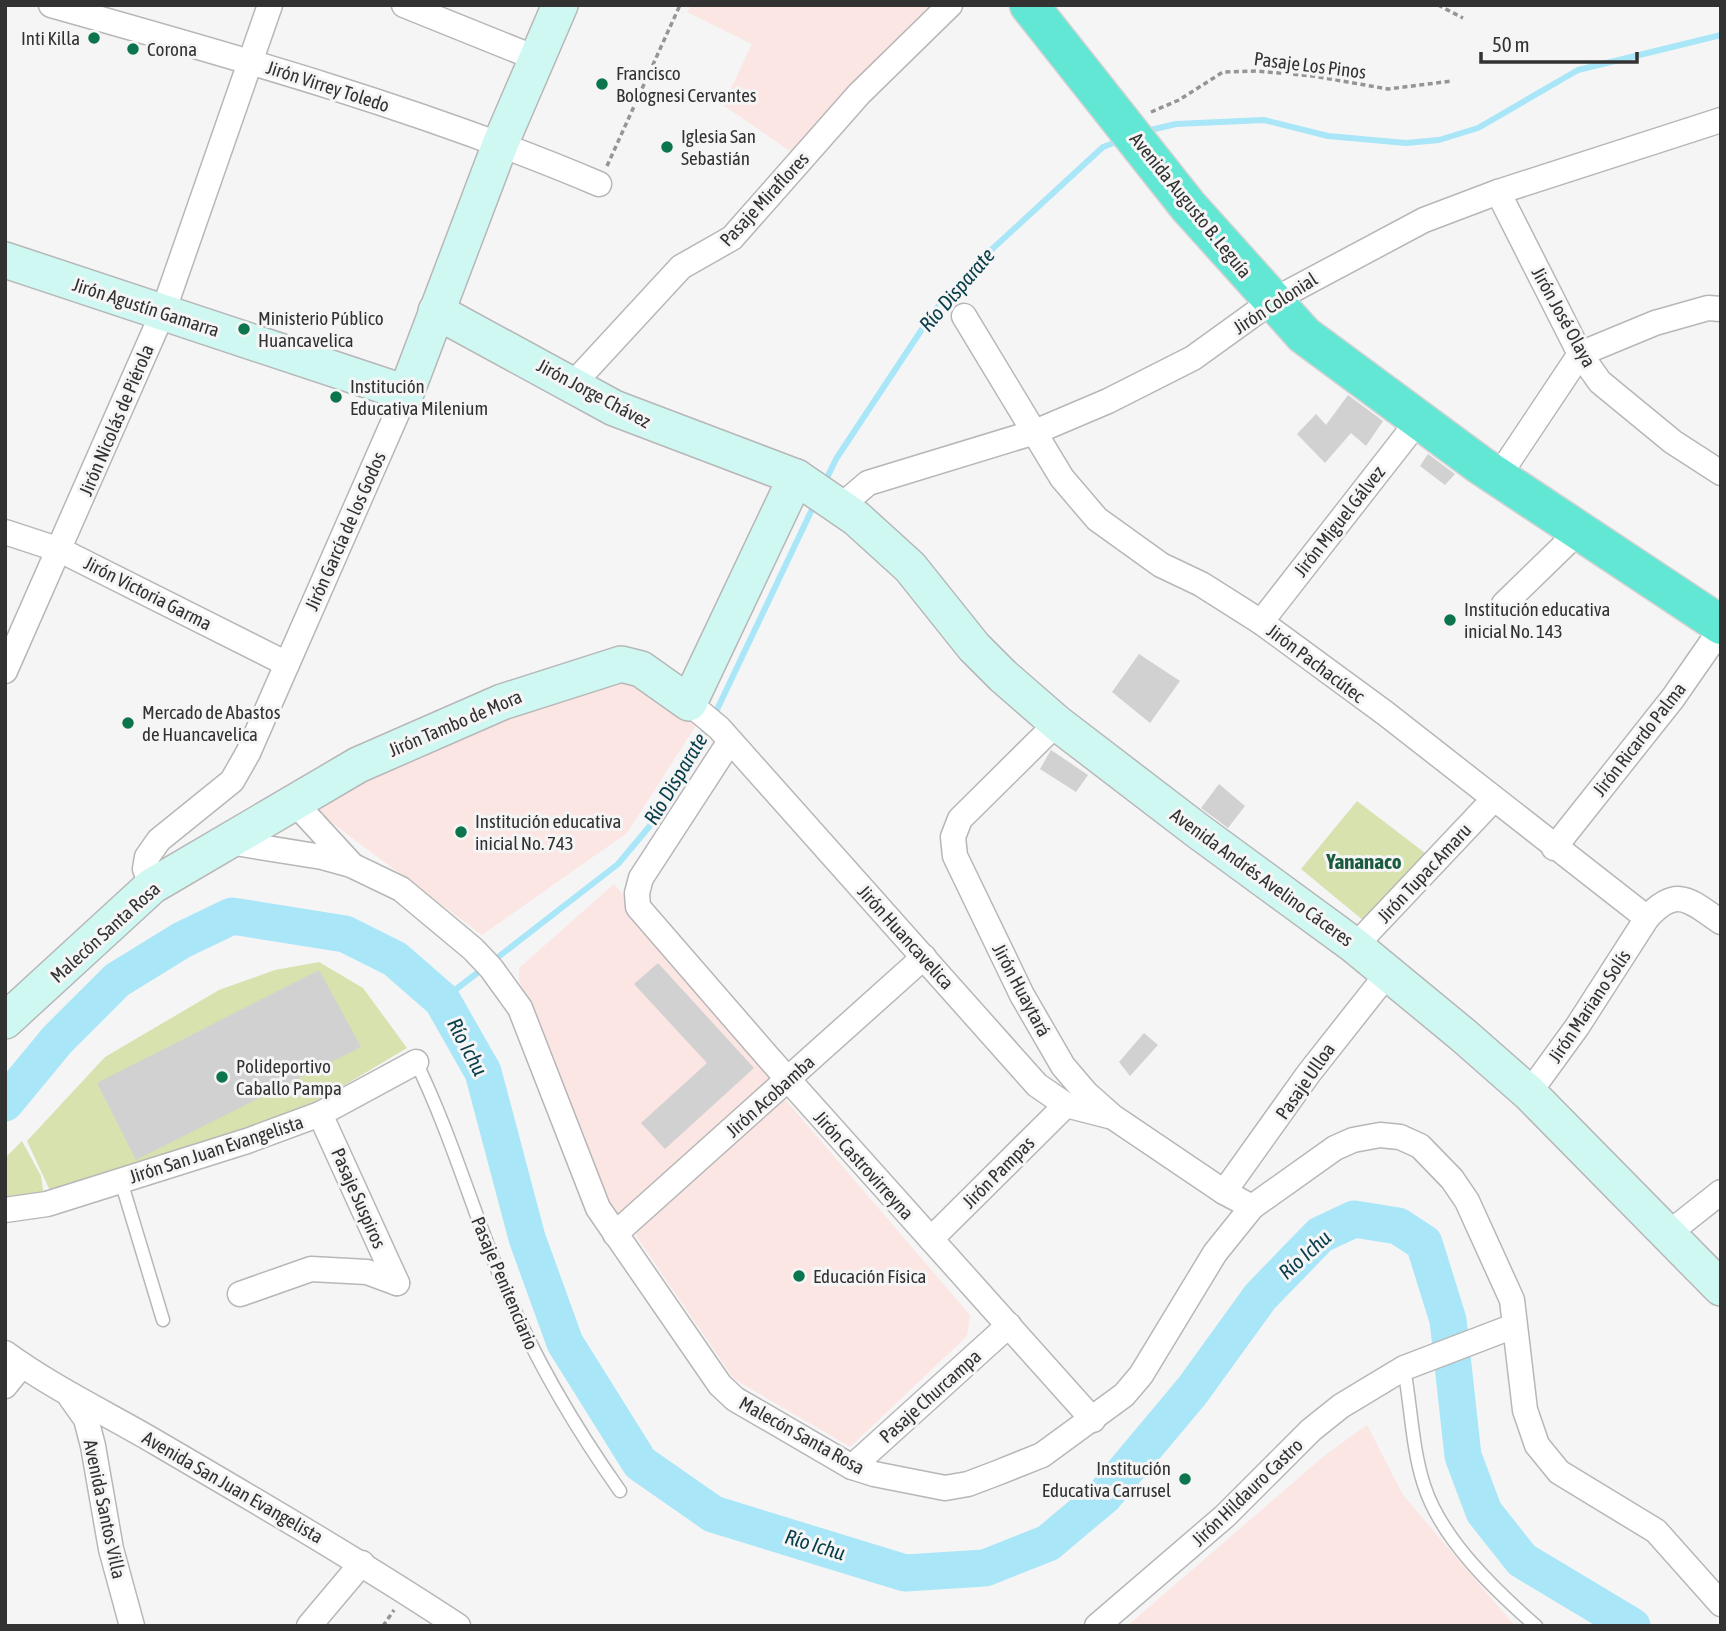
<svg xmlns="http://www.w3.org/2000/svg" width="1726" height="1631" font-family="'Asap Condensed',sans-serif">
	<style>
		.education { fill: #fbe6e4 }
		.green { fill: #d7e2ae }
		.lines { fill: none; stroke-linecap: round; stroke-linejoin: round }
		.stream { stroke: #a9e6f8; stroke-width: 6 }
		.river { stroke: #a9e6f8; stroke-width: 37 }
		.building { fill: #d1d1d2 }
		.lane-casing { stroke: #b7b7b8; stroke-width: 15 }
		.street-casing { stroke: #b7b7b8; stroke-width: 27 }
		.secondary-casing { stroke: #b7b7b8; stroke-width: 38 }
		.highway-casing { stroke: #d2d2d2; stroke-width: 41 }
		.path { stroke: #959596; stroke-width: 3.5; stroke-dasharray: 5 3.5; stroke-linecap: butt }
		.lane { stroke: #fff; stroke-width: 12 }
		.street { stroke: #fff; stroke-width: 24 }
		.secondary { stroke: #d0f8f2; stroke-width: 35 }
		.highway { stroke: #63e7d5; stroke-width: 38 }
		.poi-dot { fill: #0d754d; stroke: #f5f5f6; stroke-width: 2.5 }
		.labels { text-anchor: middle; stroke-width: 6; stroke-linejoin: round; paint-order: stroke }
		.poi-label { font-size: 19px; fill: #323232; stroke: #f5f5f6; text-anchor: start }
		.street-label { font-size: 19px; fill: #323232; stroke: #f5f5f6 }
		.water-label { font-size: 21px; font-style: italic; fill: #083d4a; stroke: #f5f5f6 }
		.neighbourhood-label { font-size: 21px; font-weight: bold; fill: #1b5b3f; stroke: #f5f5f6 }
	</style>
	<rect width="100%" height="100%" fill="#f5f5f6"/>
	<!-- education -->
	<g class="education">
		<polygon points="691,5 940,5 794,154 723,105 752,44 687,12"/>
		<polygon points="610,682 635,683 697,724 627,833 482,935 316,811 313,802 505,717"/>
		<polygon points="614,884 789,1080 620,1230 554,1096 519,978 519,968"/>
		<polygon points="784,1098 970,1315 967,1336 850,1447 734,1379 636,1236 636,1224"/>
		<polygon points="1367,1425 1403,1495 1515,1626 1127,1626 1324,1456"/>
	</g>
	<!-- green -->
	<g class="green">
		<polygon points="1357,801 1429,856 1364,921 1301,869"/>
		<polygon points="319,962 363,988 407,1048 323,1098 257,1125 52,1195 27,1141 105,1057 219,990 275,970"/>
		<polygon points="22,1141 41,1176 44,1196 5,1203 5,1158"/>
	</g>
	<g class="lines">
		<!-- stream -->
		<g class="stream">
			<polyline points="1146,131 1176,124 1264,120 1328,136 1406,143 1439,140 1478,128 1578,70 1721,35"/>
			<polyline points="824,484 836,459 934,311 989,252 1103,147 1119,141"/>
			<polyline points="713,718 815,503"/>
			<polyline points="493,961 618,864 649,827 707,727"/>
			<polyline points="442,1000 485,967"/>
		</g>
		<!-- river -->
		<polyline class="river" points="5,1103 57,1040 117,980 182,940 232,916 345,934 395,959 442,1000 483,1072 527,1238 565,1343 640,1463 713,1514 905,1573 985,1568 1048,1543 1104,1496 1192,1391 1260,1297 1320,1235 1354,1219 1398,1226 1424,1243 1448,1320 1463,1456 1484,1512 1522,1560 1632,1626"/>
	</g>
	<!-- building -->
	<g class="building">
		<polygon points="1348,395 1383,421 1366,446 1351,433 1325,463 1297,434 1316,414 1326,425"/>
		<polygon points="1428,454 1455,474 1445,485 1420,466"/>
		<polygon points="1139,654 1180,681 1150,723 1112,692"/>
		<polygon points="1051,750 1088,775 1076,792 1040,769"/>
		<polygon points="1219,784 1245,806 1228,828 1201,808"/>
		<polygon points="658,963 754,1068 665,1149 641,1123 707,1063 634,984"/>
		<polygon points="319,970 361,1047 136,1160 97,1083"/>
		<polygon points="1144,1033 1158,1045 1130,1076 1119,1062"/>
	</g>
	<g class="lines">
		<!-- lane casing -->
		<g class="lane-casing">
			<g id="lane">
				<path d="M416,1062C451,1134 473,1212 504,1286C535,1360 574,1426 620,1491"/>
				<polyline points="121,1181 163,1320"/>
				<path d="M1404,1368C1411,1406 1412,1448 1424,1485C1441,1539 1495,1590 1536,1626"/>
			</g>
		</g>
		<!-- street casing -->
		<g class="street-casing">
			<g id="street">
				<path d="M51,5C236,57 422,109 599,184"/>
				<polyline points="404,5 538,59"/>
				<polyline points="1498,192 1580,354 1600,382 1673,442 1721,473"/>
				<path d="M964,316L1062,478L1097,519L1161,565L1201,584L1261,622L1385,713L1647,918C1677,885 1690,901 1721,922"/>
				<polyline points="573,384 681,267 732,238 859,94 950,5"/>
				<polyline points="1498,477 1580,354 1655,323 1708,308 1721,309"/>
				<polyline points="841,506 868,483 1035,432 1108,401 1193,358 1272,301 1424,220 1498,192 1721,120"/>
				<polyline points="5,532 60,550 287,664"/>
				<polyline points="1504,604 1579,531"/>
				<polyline points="1261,622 1418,421"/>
				<polyline points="5,671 163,312 270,5"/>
				<polyline points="689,703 719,728 1037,1085 1066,1105 1109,1116"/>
				<polyline points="1057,723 960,819 953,837 955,856 1022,995 1063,1066 1086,1093 1113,1117 1224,1192 1252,1207"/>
				<polyline points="730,741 641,878 637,893 638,907 768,1057 1093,1420"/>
				<polyline points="295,803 351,864"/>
				<polyline points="229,842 322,857 351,865 401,889 473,949 491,968 520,1008 598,1208 720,1385 735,1399 852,1467 874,1474 945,1488 968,1484 997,1473 1042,1455 1124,1395 1141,1375 1215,1253 1252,1207 1335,1148 1353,1140 1380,1135 1400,1137 1420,1146 1452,1179 1467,1201 1512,1300 1525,1410 1537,1445 1559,1472 1656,1531 1721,1604"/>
				<polyline points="1554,848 1673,698 1721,629"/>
				<polyline points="152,886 145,869 147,857 159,840 232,781 248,753 406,393"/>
				<polyline points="1355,946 1493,800"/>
				<polyline points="1529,1093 1577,1027 1647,918"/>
				<polyline points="320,1114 397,1283"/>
				<polyline points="1224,1192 1309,1073 1388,973"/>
				<polyline points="5,1210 47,1204 247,1141 320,1114 416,1062"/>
				<polyline points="1669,1233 1721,1192"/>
				<polyline points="615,1234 924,957"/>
				<polyline points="931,1239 1066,1105"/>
				<polyline points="240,1294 311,1269 367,1272 397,1283"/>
				<path d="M5,1353C53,1388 106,1413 157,1443C258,1502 359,1561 458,1626"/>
				<polyline points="5,1386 22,1365"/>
				<polyline points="71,1398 86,1419 93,1446 111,1549 132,1626"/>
				<polyline points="852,1467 1009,1325"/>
				<polyline points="309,1626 362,1563"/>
				<polyline points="1097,1626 1225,1516 1311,1430 1341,1406 1404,1368 1514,1326"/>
			</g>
		</g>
		<!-- secondary casing -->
		<g class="secondary-casing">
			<g id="secondary">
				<polyline points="5,260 406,393 501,142 560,5"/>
				<polyline points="436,311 614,408 796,477 856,518 910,567 974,647 1003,676 1057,723 1198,831 1355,946 1463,1035 1529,1093 1721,1288"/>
				<polyline points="5,1021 152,886 358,765 502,702 621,664 641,669 689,703 796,477"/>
			</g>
		</g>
		<!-- highway casing -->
		<g class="highway-casing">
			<polyline id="highway" points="1029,5 1188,206 1304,335 1480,465 1721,625"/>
		</g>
		<!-- path -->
		<g class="path">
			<polyline points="1438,5 1463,18"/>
			<polyline points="1151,112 1179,100 1223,72 1256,71 1313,76 1388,89 1452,81"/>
			<polyline points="607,166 680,5"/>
			<polyline points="383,1626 394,1610"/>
		</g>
		<!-- lane -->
		<use href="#lane" class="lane"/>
		<!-- street -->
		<use href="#street" class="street"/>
		<!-- secondary -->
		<use href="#secondary" class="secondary"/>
		<!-- highway -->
		<use href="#highway" class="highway"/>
	</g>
	<!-- markers -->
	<g class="poi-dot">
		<circle cx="94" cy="38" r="7"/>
		<circle cx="133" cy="49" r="7"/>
		<circle cx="602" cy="84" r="7"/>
		<circle cx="667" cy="147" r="7"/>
		<circle cx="244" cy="329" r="7"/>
		<circle cx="336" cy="397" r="7"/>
		<circle cx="1450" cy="620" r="7"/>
		<circle cx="128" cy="723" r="7"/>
		<circle cx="461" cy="832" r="7"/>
		<circle cx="222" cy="1077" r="7"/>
		<circle cx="799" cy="1276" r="7"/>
		<circle cx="1185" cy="1479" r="7"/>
	</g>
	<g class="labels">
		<!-- poi labels -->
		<g class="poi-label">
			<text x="80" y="45" text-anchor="end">Inti Killa</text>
			<text x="147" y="56">Corona</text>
			<text x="616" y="80">Francisco<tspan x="616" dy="22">Bolognesi Cervantes</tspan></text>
			<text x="681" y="143">Iglesia San<tspan x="681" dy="22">Sebastián</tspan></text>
			<text x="258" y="325">Ministerio Público<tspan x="258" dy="22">Huancavelica</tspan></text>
			<text x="350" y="393">Institución<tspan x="350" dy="22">Educativa Milenium</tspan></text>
			<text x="1464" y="616">Institución educativa<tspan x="1464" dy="22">inicial No. 143</tspan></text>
			<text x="142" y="719">Mercado de Abastos<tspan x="142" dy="22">de Huancavelica</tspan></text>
			<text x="475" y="828">Institución educativa<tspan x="475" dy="22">inicial No. 743</tspan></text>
			<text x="236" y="1073">Polideportivo<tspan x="236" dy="22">Caballo Pampa</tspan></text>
			<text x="813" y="1283">Educación Física</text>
			<text x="1171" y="1475" text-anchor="end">Institución<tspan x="1171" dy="22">Educativa Carrusel</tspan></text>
		</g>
		<!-- street labels -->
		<g class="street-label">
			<text transform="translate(1310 65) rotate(7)" y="7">Pasaje Los Pinos</text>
			<text transform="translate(328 86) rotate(18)" y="7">Jirón Virrey Toledo</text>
			<text transform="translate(764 199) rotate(-47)" y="7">Pasaje Miraflores</text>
			<text transform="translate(1191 205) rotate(51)" y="7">Avenida Augusto B. Leguía</text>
			<text transform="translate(1275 303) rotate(-33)" y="7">Jirón Colonial</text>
			<text transform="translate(146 307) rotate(18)" y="7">Jirón Agustín Gamarra</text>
			<text transform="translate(1564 317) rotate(61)" y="7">Jirón José Olaya</text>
			<text transform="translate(594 393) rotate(28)" y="7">Jirón Jorge Chávez</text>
			<text transform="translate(116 420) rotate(-67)" y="7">Jirón Nicolás de Piérola</text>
			<text transform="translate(1339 521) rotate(-52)" y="7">Jirón Miguel Gálvez</text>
			<text transform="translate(345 531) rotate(-66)" y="7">Jirón García de los Godos</text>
			<text transform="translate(148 593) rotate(27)" y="7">Jirón Victoria Garma</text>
			<text transform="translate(1316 663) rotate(37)" y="7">Jirón Pachacútec</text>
			<text transform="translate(455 723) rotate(-23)" y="7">Jirón Tambo de Mora</text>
			<text transform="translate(1639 739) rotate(-52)" y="7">Jirón Ricardo Palma</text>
			<text transform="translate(1424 873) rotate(-47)" y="7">Jirón Tupac Amaru</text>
			<text transform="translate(1262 877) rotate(36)" y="7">Avenida Andrés Avelino Cáceres</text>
			<text transform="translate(105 932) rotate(-42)" y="7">Malecón Santa Rosa</text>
			<text transform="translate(906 937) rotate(48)" y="7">Jirón Huancavelica</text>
			<text transform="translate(1022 990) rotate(62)" y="7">Jirón Huaytará</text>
			<text transform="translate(1589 1006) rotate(-56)" y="7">Jirón Mariano Solís</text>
			<text transform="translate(1305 1081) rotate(-55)" y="7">Pasaje Ulloa</text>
			<text transform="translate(770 1096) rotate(-42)" y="7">Jirón Acobamba</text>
			<text transform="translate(216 1149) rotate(-18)" y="7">Jirón San Juan Evangelista</text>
			<text transform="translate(864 1165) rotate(48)" y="7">Jirón Castrovirreyna</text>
			<text transform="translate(998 1172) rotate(-45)" y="7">Jirón Pampas</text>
			<text transform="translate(359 1198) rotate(66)" y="7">Pasaje Suspiros</text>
			<text transform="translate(505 1283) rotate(67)" y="7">Pasaje Penitenciario</text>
			<text transform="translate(930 1396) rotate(-42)" y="7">Pasaje Churcampa</text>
			<text transform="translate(802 1435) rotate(29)" y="7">Malecón Santa Rosa</text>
			<text transform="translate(233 1487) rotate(30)" y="7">Avenida San Juan Evangelista</text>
			<text transform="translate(1247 1492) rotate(-44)" y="7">Jirón Hildauro Castro</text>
			<text transform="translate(105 1509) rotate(78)" y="7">Avenida Santos Villa</text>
		</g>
		<!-- water labels -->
		<g class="water-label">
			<text transform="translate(957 290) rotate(-49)" y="7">Río Disparate</text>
			<text transform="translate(676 779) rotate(-59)" y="7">Río Disparate</text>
			<text transform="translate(467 1047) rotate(62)" y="7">Río Ichu</text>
			<text transform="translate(1305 1255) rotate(-42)" y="7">Río Ichu</text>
			<text transform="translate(815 1545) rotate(17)" y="7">Río Ichu</text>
		</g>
		<!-- neighbourhood labels -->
		<g class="neighbourhood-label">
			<text x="1364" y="869">Yananaco</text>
		</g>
	</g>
	<!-- border -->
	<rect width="1726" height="1631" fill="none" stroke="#323232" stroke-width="14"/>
	<!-- scale -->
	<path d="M1481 52v10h156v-10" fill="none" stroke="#323232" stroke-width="3.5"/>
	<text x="1492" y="52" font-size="21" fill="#323232" stroke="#f5f5f6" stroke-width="5" paint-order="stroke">50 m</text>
</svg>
